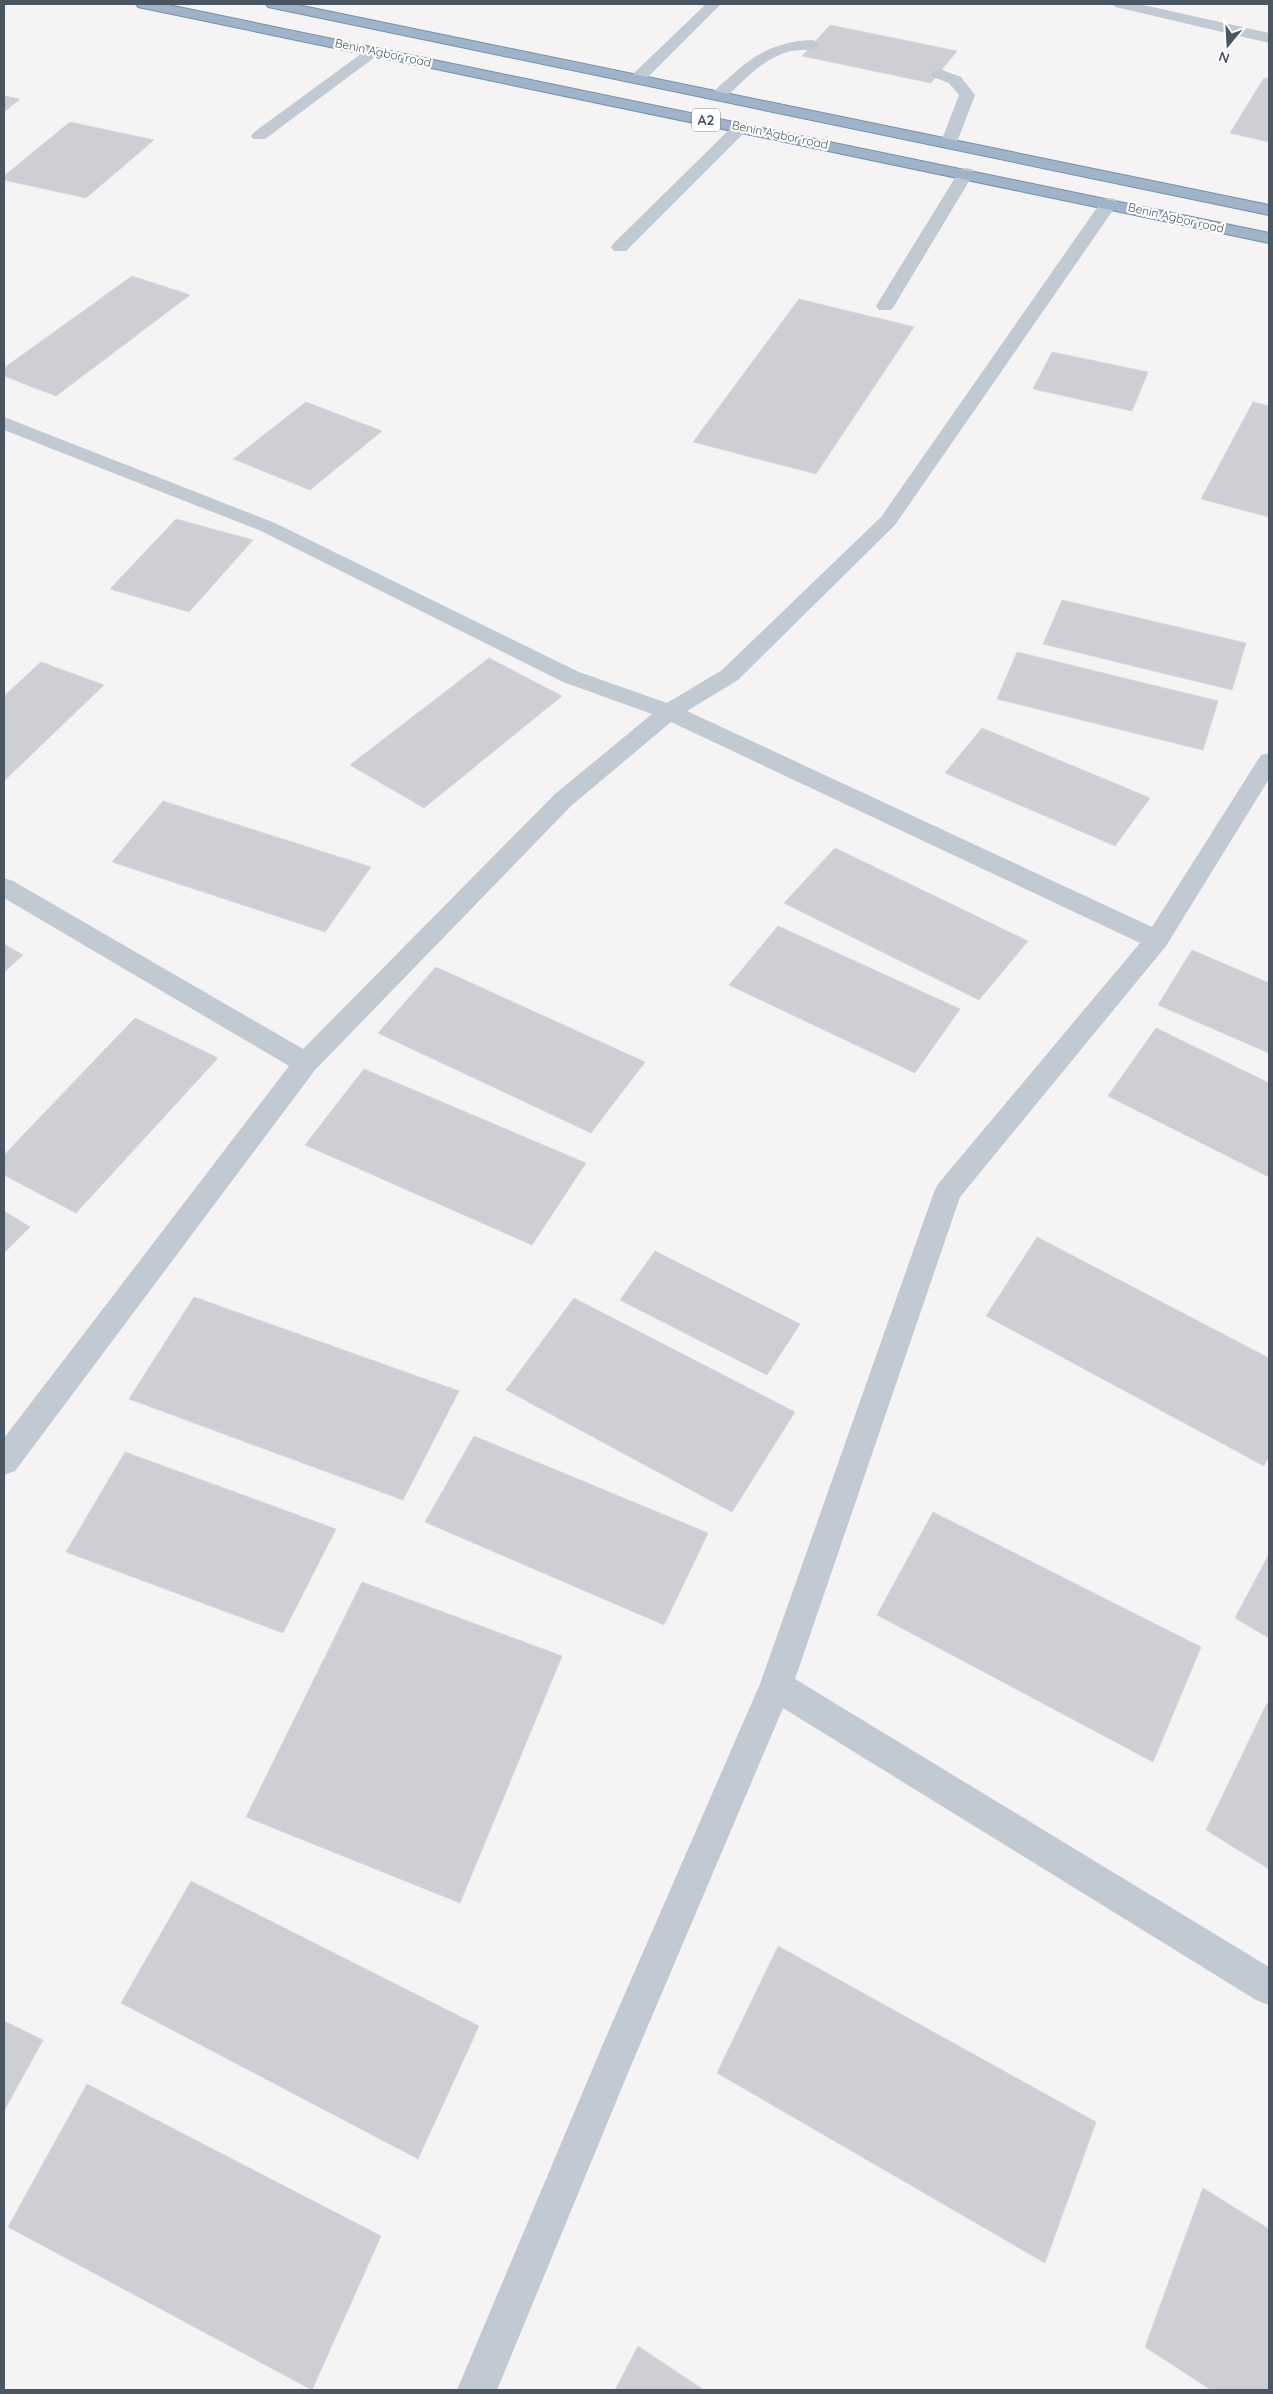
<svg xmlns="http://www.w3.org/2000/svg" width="1273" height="2394" font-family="Quicksand,sans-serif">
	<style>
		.building { fill: #cdcfd5; stroke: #d7d9de }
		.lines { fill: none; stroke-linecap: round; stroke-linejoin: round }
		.trunk-casing { stroke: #7690ad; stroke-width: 2 }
		.service { fill: #c1cad2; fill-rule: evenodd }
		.minor { fill: #c1cad2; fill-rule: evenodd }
		.trunk { fill: #9fb4c9; fill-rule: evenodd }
		.labels { text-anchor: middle; stroke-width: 4.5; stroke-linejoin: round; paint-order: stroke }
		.far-street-label { font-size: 12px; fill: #4a5661; stroke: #fff }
		.shield { fill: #fff; stroke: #808990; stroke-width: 1 }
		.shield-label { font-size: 14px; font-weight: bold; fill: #4a5661 }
	</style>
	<rect width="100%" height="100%" fill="#f5f3f3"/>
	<!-- building -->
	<g class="building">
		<polygon points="830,25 957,51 931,83 802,56"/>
		<polygon points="1264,78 1269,79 1269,142 1230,133"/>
		<polygon points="4,96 20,99 4,112"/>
		<polygon points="70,122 154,140 86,198 4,180 4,176"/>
		<polygon points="132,276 190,295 56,396 4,376 4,368"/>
		<polygon points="799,299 914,327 816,474 693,442"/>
		<polygon points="1052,352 1148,372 1132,411 1033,389"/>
		<polygon points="306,402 382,431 310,490 233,459"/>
		<polygon points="1253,402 1269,406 1269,517 1201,499"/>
		<polygon points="176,519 253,540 189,612 110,589"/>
		<polygon points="1062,600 1246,643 1232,690 1043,644"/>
		<polygon points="1017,652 1218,701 1203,750 997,699"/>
		<polygon points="489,658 562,696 424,808 350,765"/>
		<polygon points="41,662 104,685 4,781 4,696"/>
		<polygon points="982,728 1150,798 1115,846 945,773"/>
		<polygon points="163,801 371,867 325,932 112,862"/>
		<polygon points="835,848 1028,941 979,1000 784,903"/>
		<polygon points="778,926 960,1009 915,1073 729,985"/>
		<polygon points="4,944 23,955 4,972"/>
		<polygon points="1192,950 1269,983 1269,1053 1158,1005"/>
		<polygon points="436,967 645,1062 591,1133 378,1033"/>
		<polygon points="135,1018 218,1058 76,1213 4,1175 4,1155"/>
		<polygon points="1156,1028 1269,1083 1269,1177 1108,1096"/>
		<polygon points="364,1069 586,1163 532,1245 305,1145"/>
		<polygon points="4,1211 30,1227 4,1253"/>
		<polygon points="1037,1237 1269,1358 1269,1456 1264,1466 986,1316"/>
		<polygon points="655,1251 800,1324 767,1375 620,1300"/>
		<polygon points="194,1297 459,1391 403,1500 129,1399"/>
		<polygon points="574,1298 795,1412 732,1512 506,1390"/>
		<polygon points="474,1436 708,1533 664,1625 425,1522"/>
		<polygon points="125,1452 336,1529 283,1633 66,1552"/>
		<polygon points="933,1512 1201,1647 1153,1762 877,1615"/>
		<polygon points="1269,1554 1269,1638 1235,1618"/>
		<polygon points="362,1582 562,1656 460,1903 246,1817"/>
		<polygon points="1267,1703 1269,1705 1269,1869 1206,1830"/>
		<polygon points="191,1881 479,2026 418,2159 121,2003"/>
		<polygon points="778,1946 1096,2122 1045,2263 717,2073"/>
		<polygon points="4,2021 43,2040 4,2111"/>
		<polygon points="87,2084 381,2236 312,2390 8,2227"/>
		<polygon points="1203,2188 1269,2229 1269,2390 1211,2390 1145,2347"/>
		<polygon points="638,2346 704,2390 615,2390"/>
	</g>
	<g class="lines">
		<!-- trunk casing -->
		<g class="trunk-casing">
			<g id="trunk">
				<polygon points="136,4 164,4 1269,233 1269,243 143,8 138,7"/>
				<polygon points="266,4 293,4 1269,205 1269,215 273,8 268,7"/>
			</g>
		</g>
		<!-- service -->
		<g class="service">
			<path d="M812,40L817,42L820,45L817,48C807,51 797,49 787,52C762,60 743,81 725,98L719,100L711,95C716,88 724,82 731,76C755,53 779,41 812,40Z"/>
			<polygon points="374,46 382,51 379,54 265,139 253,139 251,136 253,133 369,48"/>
			<polygon points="939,69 961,77 975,95 957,142 949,147 941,142 959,95 949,83 933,77 931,74"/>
			<polygon points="741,122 749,127 747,130 626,251 614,251 611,247 614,243 735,124"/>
			<polygon points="966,168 972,169 974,173 894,306 891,310 879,310 876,306 958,173 960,169"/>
		</g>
		<!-- minor -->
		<g class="minor">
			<polygon points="706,4 721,4 644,81 632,81 630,78 632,75"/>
			<polygon points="1113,4 1139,4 1269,33 1269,43 1120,8 1115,7"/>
			<polygon points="1109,198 1115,199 1118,203 895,525 738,680 687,711 1152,927 1261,755 1269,753 1269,779 1166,946 960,1197 795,1679 1269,1967 1269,2005 1256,2000 783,1708 630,2068 497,2390 457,2390 603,2044 760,1684 934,1192 938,1184 1140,943 671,722 571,806 315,1070 15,1471 4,1475 4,1438 289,1066 4,898 4,878 13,881 303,1049 555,794 652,714 563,682 261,531 4,430 4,417 275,523 579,672 667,703 722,670 881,517 1103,199"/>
		</g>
		<!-- trunk -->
		<use href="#trunk" class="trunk"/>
	</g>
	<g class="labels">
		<!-- far-street labels -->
		<g class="far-street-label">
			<text transform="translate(383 53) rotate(12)" y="4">Benin Agbor road</text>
			<text transform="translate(780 135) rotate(12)" y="4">Benin Agbor road</text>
			<text transform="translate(1176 218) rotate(13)" y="4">Benin Agbor road</text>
		</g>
		<!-- shield labels -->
		<rect class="shield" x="692" y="108.5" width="28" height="23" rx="4"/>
		<g class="shield-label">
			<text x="706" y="125">A2</text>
		</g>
	</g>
	<!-- border -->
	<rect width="1273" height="2394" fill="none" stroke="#4a5661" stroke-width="10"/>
	<!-- north arrow -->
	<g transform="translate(1228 45) rotate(198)" stroke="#ffffff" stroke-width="4" paint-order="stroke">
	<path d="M0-4L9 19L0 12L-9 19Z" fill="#4a5661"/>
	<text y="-8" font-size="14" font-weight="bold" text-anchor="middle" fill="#4a5661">N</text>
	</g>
</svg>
